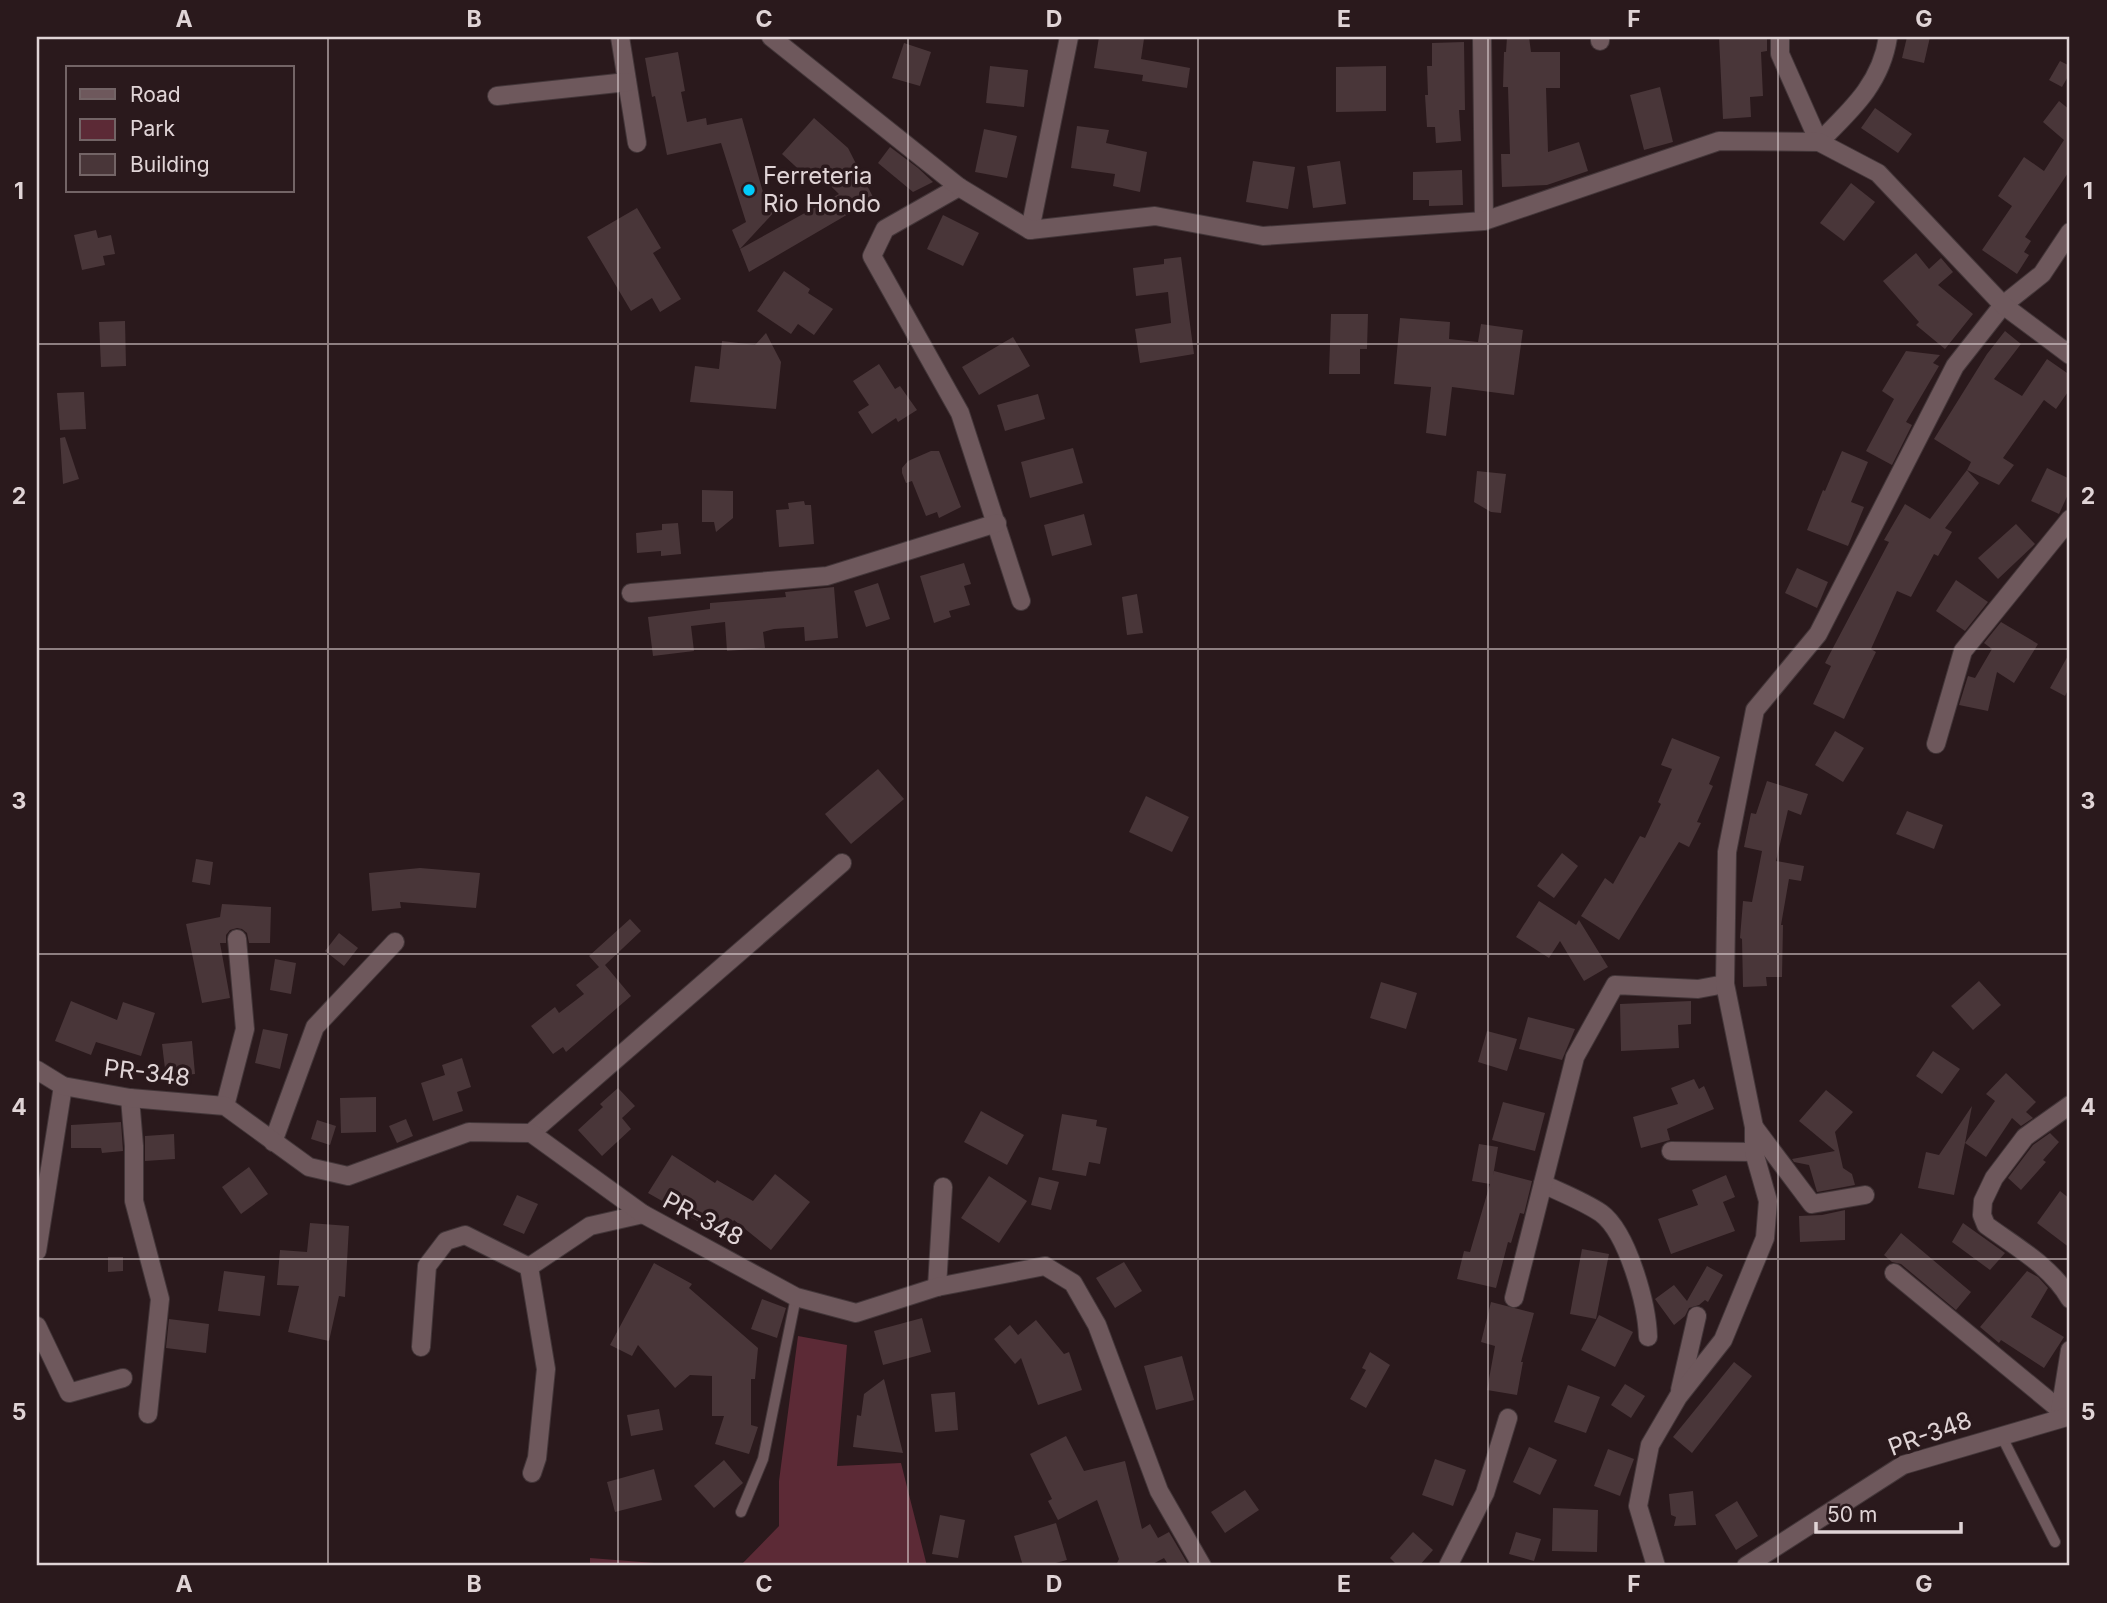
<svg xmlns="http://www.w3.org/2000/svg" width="2107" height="1603" font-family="Inter,sans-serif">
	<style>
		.green { fill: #5c2a36 }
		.building { fill: #493639 }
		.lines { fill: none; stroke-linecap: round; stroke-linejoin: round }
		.service-casing { stroke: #433639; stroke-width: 12 }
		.minor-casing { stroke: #433639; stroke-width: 20 }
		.tertiary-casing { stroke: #433639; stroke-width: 20 }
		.service { stroke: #6e585c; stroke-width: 10 }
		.minor { stroke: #6e585c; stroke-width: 18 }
		.tertiary { stroke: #6e585c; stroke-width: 18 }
		.grid { fill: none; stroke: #e0d4d6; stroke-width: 2; stroke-opacity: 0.55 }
		.poi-dot { fill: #02cbf9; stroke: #2a191c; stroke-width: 2.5 }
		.labels { text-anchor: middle; stroke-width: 7; stroke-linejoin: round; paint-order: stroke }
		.poi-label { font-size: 24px; fill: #e0d4d6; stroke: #2a191c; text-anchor: start }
		.street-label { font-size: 24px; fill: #e0d4d6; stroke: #2a191c }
		.neatline { fill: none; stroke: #e0d4d6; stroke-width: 2.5 }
		.grid-label { font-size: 23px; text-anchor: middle; font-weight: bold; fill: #e0d4d6 }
	</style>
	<rect width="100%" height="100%" fill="#2a191c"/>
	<!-- green -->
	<g class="green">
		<polygon points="798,1336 847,1345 837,1466 901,1463 927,1566 740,1566 779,1526 779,1481"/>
		<polygon points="590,1558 693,1566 590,1566"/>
	</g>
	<!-- building -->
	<g class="building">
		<polygon points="1099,37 1144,39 1141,59 1190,68 1187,88 1142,81 1143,75 1094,68"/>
		<polygon points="1507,37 1529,37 1531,52 1560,52 1560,88 1546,88 1548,152 1579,142 1588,171 1547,185 1502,187 1501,154 1510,154 1508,87 1503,87 1504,52 1506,52"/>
		<polygon points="1719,37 1767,37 1767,51 1761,52 1763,96 1750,97 1751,117 1723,119"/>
		<polygon points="1907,37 1930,37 1924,63 1902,58"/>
		<polygon points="1464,42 1465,110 1459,110 1461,141 1436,143 1435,127 1427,127 1425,95 1428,95 1427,66 1432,66 1432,43"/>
		<polygon points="904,43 931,52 920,86 892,78"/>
		<polygon points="678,52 685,91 681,92 687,122 706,118 707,125 742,118 768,210 775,206 777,209 740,249 732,230 746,222 721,143 667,155 655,96 652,97 645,58"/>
		<polygon points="2060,61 2070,66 2070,73 2062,87 2049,80"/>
		<polygon points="990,66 1028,70 1024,107 986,103"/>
		<polygon points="1386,66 1386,111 1336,112 1336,67"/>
		<polygon points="1660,87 1673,142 1644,150 1630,95"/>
		<polygon points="2059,101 2070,110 2070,170 2025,237 2031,241 2024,252 2029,255 2017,274 1982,250 2012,206 1998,196 2024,157 2044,171 2064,140 2043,122"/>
		<polygon points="1875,108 1912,134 1898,153 1861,128"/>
		<polygon points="814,118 848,148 874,199 749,272 740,249 839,194 813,169 806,176 782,154"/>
		<polygon points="1077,126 1109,130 1106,143 1147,152 1140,192 1113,186 1115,174 1071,168"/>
		<polygon points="984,129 1017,136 1007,178 975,172"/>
		<polygon points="890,147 918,168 933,182 913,192 878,163"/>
		<polygon points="1253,161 1295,167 1288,209 1246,202"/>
		<polygon points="1340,161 1346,204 1313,208 1307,166"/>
		<polygon points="1462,170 1463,205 1429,206 1429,200 1413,200 1413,172"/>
		<polygon points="1851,183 1875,202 1844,241 1820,223"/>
		<polygon points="637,208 661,248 653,253 681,299 660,312 652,298 631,311 587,237"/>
		<polygon points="943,215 979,233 963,266 927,249"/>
		<polygon points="96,230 98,238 111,235 115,254 103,256 105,265 82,270 74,235"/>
		<polygon points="1916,253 1929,269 1941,258 1953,272 1938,285 1973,314 1945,349 1916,325 1919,322 1883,281"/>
		<polygon points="1181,257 1194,354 1140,363 1135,329 1171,323 1168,292 1136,296 1133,268 1164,264 1164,259"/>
		<polygon points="784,271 810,289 808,293 833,309 814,335 798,324 791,334 757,311"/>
		<polygon points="1331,314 1368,314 1367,349 1360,349 1360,374 1329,374"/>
		<polygon points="1400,318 1450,322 1449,339 1478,342 1481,324 1523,330 1514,395 1452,387 1446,436 1426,433 1431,387 1394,384"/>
		<polygon points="125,321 126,366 101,367 99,322"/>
		<polygon points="2005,331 2021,344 1994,379 2022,396 2047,359 2070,375 2070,389 2056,409 2044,400 2003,458 2014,465 1999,485 1967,470 1971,462 1934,439 1987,354"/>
		<polygon points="766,333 781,362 776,409 690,402 695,366 719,369 722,341 755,345"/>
		<polygon points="1013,337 1030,366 979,395 962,367"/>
		<polygon points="1906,351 1940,355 1933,363 1939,366 1906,422 1912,425 1892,465 1866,451 1894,399 1882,391"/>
		<polygon points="879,364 895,389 900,386 917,410 898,422 896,418 872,434 858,412 869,405 853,381"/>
		<polygon points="84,392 86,429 60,430 57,393"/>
		<polygon points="1038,394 1045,419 1005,431 997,405"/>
		<polygon points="65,437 79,479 63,484 60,438"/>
		<polygon points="1073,448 1083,483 1030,498 1021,462"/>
		<polygon points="931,451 939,451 961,507 939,518 937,512 926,516 912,481 906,483 902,473 902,468 908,461"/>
		<polygon points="1842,451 1868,462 1851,502 1864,507 1848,546 1807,530 1823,490 1825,491"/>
		<polygon points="2047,468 2070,479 2070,490 2059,514 2031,501"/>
		<polygon points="1967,470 1979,483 1945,528 1952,532 1938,556 1934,554 1911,597 1897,591 1871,649 1876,652 1844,719 1813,704 1831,666 1825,663 1889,542 1884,540 1905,504 1930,519"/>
		<polygon points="1477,471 1506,474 1501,513 1491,512 1474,502"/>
		<polygon points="702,490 733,491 733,518 716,532 714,522 702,522"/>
		<polygon points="804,501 805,505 811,505 814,544 779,547 776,510 789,509 788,503"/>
		<polygon points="1084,514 1092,545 1052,556 1044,525"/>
		<polygon points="678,523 681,554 661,556 661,551 637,553 636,533 662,530 662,524"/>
		<polygon points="2016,524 2035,544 1998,579 1978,558"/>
		<polygon points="964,563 971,584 964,586 970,605 949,611 951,617 934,623 920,576"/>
		<polygon points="1797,568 1828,582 1817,608 1785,593"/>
		<polygon points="1956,580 1988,602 1965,631 1936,611"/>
		<polygon points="878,583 890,619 866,627 854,591"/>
		<polygon points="834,587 838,638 805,641 804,627 774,629 763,632 765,648 727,651 725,622 691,626 694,651 653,656 648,617 710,609 710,603 786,597 785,592"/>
		<polygon points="1137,594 1143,633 1127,635 1122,597"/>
		<polygon points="2001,622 2038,644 2014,683 1997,672 1988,711 1959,705 1968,676 1975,678 1992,649 1984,643"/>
		<polygon points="2070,652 2070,686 2065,696 2050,688"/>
		<polygon points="1835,731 1864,748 1843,782 1815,765"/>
		<polygon points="1672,738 1720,757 1709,784 1713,786 1697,822 1701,823 1689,847 1679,842 1619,940 1581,916 1605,878 1613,884 1640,836 1645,838 1661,804 1658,802 1672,769 1661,765"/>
		<polygon points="878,769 904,799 851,844 825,814"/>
		<polygon points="1767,781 1808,794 1801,815 1788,810 1776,861 1804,866 1801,881 1789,879 1781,925 1783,925 1782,977 1766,977 1767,986 1743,987 1742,939 1740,938 1743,901 1752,902 1762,851 1744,847 1751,813 1756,814"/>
		<polygon points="1146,796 1189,817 1172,852 1129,832"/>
		<polygon points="1907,811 1943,825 1934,849 1896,834"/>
		<polygon points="1562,853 1578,866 1554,898 1537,886"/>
		<polygon points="196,859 213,862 210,885 192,882"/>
		<polygon points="420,868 480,873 476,908 400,902 401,908 372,911 369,873"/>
		<polygon points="1539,901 1576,925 1579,920 1608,967 1584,981 1560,941 1549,958 1516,937"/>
		<polygon points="222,904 271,907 270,943 249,943 247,933 242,929 237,928 230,930 226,935 226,943 220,943 230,998 202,1003 186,924 220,917"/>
		<polygon points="630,919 641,931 605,965 631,996 566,1052 563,1047 553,1054 531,1026 555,1007 559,1013 584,994 576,985 599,967 589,956"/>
		<polygon points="339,933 358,948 344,966 325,951"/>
		<polygon points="275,959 296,963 291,994 270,990"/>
		<polygon points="1979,981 2001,1005 1973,1030 1951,1006"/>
		<polygon points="1381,982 1417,993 1406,1029 1370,1018"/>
		<polygon points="71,1001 117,1020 123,1002 155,1013 141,1056 96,1042 91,1055 55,1041"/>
		<polygon points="1691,1001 1691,1024 1678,1025 1679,1048 1621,1051 1620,1004"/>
		<polygon points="1528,1017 1575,1029 1562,1060 1519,1049"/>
		<polygon points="263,1029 288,1034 280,1069 255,1063"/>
		<polygon points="1487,1031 1517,1039 1507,1071 1478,1062"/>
		<polygon points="192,1041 195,1074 166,1077 162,1044"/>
		<polygon points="1933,1051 1960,1069 1942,1094 1916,1076"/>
		<polygon points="462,1058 471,1087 457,1092 463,1111 433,1121 421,1083 445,1075 442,1065"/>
		<polygon points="2006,1073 2036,1102 2026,1112 2033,1118 2021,1126 2012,1118 1986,1157 1965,1143 1954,1195 1918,1188 1926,1152 1939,1155 1972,1106 1965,1143 1995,1101 1986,1094"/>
		<polygon points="1694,1079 1699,1089 1704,1086 1714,1109 1667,1129 1670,1140 1641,1148 1633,1117 1678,1104 1671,1088"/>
		<polygon points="618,1088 635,1106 622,1118 631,1129 602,1156 578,1130 603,1107 600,1104"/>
		<polygon points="1826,1090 1853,1112 1835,1132 1843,1168 1852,1174 1855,1185 1817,1192 1809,1165 1794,1162 1792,1159 1835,1151 1799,1121"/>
		<polygon points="376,1097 376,1132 341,1133 340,1098"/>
		<polygon points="1503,1102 1545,1113 1535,1151 1492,1140"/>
		<polygon points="981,1111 1024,1135 1007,1165 964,1142"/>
		<polygon points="1062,1114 1097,1120 1096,1126 1107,1128 1100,1164 1089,1162 1086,1176 1052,1170"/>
		<polygon points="406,1119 413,1136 397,1143 389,1126"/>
		<polygon points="317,1120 336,1126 330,1145 311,1139"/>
		<polygon points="121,1122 123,1151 102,1153 101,1148 71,1148 71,1125"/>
		<polygon points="2050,1133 2059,1142 2043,1160 2046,1162 2021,1190 2008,1178 2033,1145"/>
		<polygon points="174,1134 175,1159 145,1161 145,1136"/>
		<polygon points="1479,1144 1498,1147 1493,1176 1494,1171 1532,1181 1524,1214 1520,1213 1511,1243 1508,1242 1496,1288 1457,1279 1464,1251 1470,1252 1490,1184 1472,1181"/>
		<polygon points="672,1155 715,1183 717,1180 753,1201 775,1174 810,1202 771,1250 734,1220 724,1236 648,1193"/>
		<polygon points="249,1167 268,1194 241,1214 222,1187"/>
		<polygon points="1726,1175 1735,1197 1723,1202 1735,1231 1671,1254 1658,1219 1698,1205 1692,1190"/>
		<polygon points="989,1176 1027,1201 999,1243 961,1218"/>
		<polygon points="1039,1177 1059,1182 1051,1210 1031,1205"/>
		<polygon points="2060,1191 2070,1199 2070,1248 2037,1223"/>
		<polygon points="517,1195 538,1204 524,1234 503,1225"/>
		<polygon points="1845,1210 1845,1240 1800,1242 1799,1216 1822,1215"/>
		<polygon points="310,1223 349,1226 345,1297 339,1296 329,1341 288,1332 299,1286 277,1285 280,1250 307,1252"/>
		<polygon points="1963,1223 2005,1253 1990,1270 1952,1242"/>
		<polygon points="1901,1233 1971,1292 1956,1310 1901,1264 1892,1262 1884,1255"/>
		<polygon points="1582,1249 1609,1254 1596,1319 1570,1314"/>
		<polygon points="108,1257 123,1257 123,1271 108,1272"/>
		<polygon points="1124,1262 1142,1291 1115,1308 1096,1278"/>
		<polygon points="654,1263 692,1284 689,1288 758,1348 755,1379 751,1379 751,1425 758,1427 749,1454 715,1444 724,1416 712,1416 712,1376 690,1375 675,1388 638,1345 632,1356 610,1345"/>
		<polygon points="1707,1266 1723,1275 1708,1302 1705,1300 1699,1305 1689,1308 1685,1316 1674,1325 1655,1299 1674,1285 1687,1301"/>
		<polygon points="224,1271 265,1276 260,1316 218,1311"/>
		<polygon points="2027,1271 2038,1277 2048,1288 2031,1317 2064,1337 2044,1368 2001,1340 1999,1343 1980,1327"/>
		<polygon points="762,1299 786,1308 777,1338 751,1329"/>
		<polygon points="1491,1302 1534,1313 1521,1362 1523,1362 1517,1395 1487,1390 1495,1346 1481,1342"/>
		<polygon points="1599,1315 1633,1332 1615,1367 1581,1350"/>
		<polygon points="922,1318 931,1352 883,1365 874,1331"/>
		<polygon points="169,1319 209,1324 206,1353 166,1348"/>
		<polygon points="1036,1320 1064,1354 1069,1352 1082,1390 1038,1405 1021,1358 1015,1364 994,1339 1010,1325 1018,1335"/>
		<polygon points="1370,1352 1390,1365 1366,1408 1350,1399 1366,1370 1362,1368"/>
		<polygon points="1182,1356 1194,1400 1156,1410 1144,1366"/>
		<polygon points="1734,1362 1752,1376 1692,1453 1673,1437"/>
		<polygon points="884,1379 903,1453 853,1447 857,1415 861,1416 864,1394"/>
		<polygon points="1625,1384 1645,1396 1631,1418 1611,1405"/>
		<polygon points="1568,1385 1600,1397 1586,1433 1554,1422"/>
		<polygon points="955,1392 958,1430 935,1432 931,1394"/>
		<polygon points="659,1409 663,1430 631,1436 627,1415"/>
		<polygon points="1066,1436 1084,1471 1125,1461 1142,1529 1150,1524 1158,1538 1169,1532 1189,1566 1169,1566 1164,1558 1149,1566 1126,1566 1117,1563 1119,1559 1097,1500 1058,1520 1048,1501 1052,1499 1030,1454"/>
		<polygon points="1529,1447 1557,1460 1540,1495 1513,1482"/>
		<polygon points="1608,1449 1634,1459 1620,1496 1594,1486"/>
		<polygon points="1435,1459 1466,1470 1453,1506 1422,1495"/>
		<polygon points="724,1460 743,1483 714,1508 694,1486"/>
		<polygon points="654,1469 662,1500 615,1512 607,1482"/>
		<polygon points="1245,1490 1259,1510 1225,1533 1211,1512"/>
		<polygon points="1693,1491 1696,1525 1674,1526 1676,1517 1671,1515 1669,1494"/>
		<polygon points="1737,1501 1758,1536 1736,1550 1715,1515"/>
		<polygon points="1553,1508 1598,1510 1597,1552 1552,1551"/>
		<polygon points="940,1515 965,1520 958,1558 932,1554"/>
		<polygon points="1056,1523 1067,1560 1044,1566 1023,1566 1014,1536"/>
		<polygon points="1413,1532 1433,1550 1419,1566 1398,1566 1390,1558"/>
		<polygon points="1516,1532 1541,1539 1534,1561 1509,1554"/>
	</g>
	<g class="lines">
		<!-- service casing -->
		<g class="service-casing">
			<g id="service">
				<polyline points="2001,1435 2055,1542"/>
				<polyline points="741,1512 763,1459 796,1297"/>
			</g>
		</g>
		<!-- minor casing -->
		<g class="minor-casing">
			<g id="minor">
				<polyline points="620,37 637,143"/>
				<polyline points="1482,37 1484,221"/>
				<polyline points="1600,37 1600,41"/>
				<path d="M1780,37V54L1819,142C1851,110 1881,84 1888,37"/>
				<polyline points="497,96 627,82"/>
				<polyline points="959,187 885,229 872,256 960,413 1021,601"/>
				<polyline points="1030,230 1069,37"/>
				<polyline points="631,593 827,576 997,523"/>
				<polyline points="1936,744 1963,651 2070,519"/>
				<polyline points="130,1098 134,1146 134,1201 160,1299 148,1414"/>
				<path d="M2070,1105L2025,1137L1994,1178L1983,1201L1982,1215L1986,1225C2016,1247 2051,1266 2070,1299"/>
				<polyline points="225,1106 245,1029 237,939"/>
				<polyline points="1754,1127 1812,1204 1865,1195"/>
				<polyline points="531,1133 842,863"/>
				<polyline points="273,1142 315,1027 395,942"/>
				<polyline points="1671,1151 1754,1152"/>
				<path d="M1543,1184C1562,1193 1583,1201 1601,1213C1628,1233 1647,1305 1648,1337"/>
				<polyline points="37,1251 63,1086"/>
				<polyline points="529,1267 590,1226 643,1214"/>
				<polyline points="1894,1273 2059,1409"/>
				<polyline points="937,1287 943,1187"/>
				<polyline points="1514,1298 1575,1057 1615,985 1698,989 1725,984"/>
				<polyline points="37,1326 69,1393 123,1378"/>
				<polyline points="421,1347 427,1266 446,1241 465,1235 529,1267 546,1369 537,1458 532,1473"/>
				<polyline points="1680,1390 1697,1316"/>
				<polyline points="2059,1418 2070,1350"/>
				<polyline points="1448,1566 1485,1493 1508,1418"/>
				<polyline points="1656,1566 1638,1506 1650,1445 1678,1397 1723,1340 1765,1238 1768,1201 1754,1152 1754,1127 1725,984 1727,852 1755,710 1818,634 1955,366 2003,305 2042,274 2070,232"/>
			</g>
		</g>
		<!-- tertiary casing -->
		<g class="tertiary-casing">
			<g id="tertiary">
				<polyline points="771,37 959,187 1030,230 1155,216 1263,236 1484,221 1719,141 1819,142 1878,173 2003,305 2070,355"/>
				<polyline points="37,1070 63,1086 130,1098 225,1106 309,1167 348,1176 469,1132 531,1133 643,1214 796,1297 856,1313 937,1287 1045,1266 1073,1283 1097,1325 1159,1491 1202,1566"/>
				<polyline points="1746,1566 1903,1465 2070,1416"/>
			</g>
		</g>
		<!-- service -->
		<use href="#service" class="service"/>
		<!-- minor -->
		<use href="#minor" class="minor"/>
		<!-- tertiary -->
		<use href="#tertiary" class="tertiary"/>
	</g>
	<!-- grid -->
	<path class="grid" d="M328,37V1566M618,37V1566M908,37V1566M1198,37V1566M1488,37V1566M1778,37V1566M37,344H2070M37,649H2070M37,954H2070M37,1259H2070"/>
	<!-- markers -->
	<circle class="poi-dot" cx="749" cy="190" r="7"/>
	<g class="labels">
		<!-- poi labels -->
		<g class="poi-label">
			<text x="763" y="184">Ferreteria<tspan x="763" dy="28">Rio Hondo</tspan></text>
		</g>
		<!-- street labels -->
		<g class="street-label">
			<text transform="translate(147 1073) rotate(7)" y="8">PR-348</text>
			<text transform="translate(703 1219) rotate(28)" y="8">PR-348</text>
			<text transform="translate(1930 1434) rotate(-20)" y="8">PR-348</text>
		</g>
	</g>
	<!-- border -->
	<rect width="2107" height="1603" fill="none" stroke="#2a191c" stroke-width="77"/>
	<!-- legend -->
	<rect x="66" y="66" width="228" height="126" fill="#2a191c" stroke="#736466" stroke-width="2"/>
	<rect x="80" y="89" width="35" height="10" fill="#6e585c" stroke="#736466" stroke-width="2"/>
	<text x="130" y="102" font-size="21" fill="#e0d4d6">Road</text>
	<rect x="80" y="119" width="35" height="21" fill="#5c2a36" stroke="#736466" stroke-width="2"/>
	<text x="130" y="136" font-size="21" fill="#e0d4d6">Park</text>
	<rect x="80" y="154" width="35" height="21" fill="#493639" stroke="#736466" stroke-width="2"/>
	<text x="130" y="172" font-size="21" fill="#e0d4d6">Building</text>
	<!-- scale -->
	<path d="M1816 1522v10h145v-10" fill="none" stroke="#e0d4d6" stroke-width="3.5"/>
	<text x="1827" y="1522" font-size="21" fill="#e0d4d6" stroke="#2a191c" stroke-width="5" paint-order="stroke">50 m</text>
	<rect x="38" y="38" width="2030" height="1526" class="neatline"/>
	<g class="grid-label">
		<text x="184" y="27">A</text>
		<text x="474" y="27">B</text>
		<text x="764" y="27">C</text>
		<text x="1054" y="27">D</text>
		<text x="1344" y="27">E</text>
		<text x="1634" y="27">F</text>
		<text x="1924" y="27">G</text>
		<text x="19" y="199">1</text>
		<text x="2088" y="199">1</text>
		<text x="19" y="504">2</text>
		<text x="2088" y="504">2</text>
		<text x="19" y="809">3</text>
		<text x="2088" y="809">3</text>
		<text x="19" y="1115">4</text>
		<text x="2088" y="1115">4</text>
		<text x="19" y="1420">5</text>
		<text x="2088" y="1420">5</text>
		<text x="184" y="1592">A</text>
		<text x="474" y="1592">B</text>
		<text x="764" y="1592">C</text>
		<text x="1054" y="1592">D</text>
		<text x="1344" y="1592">E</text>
		<text x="1634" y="1592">F</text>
		<text x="1924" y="1592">G</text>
	</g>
</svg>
